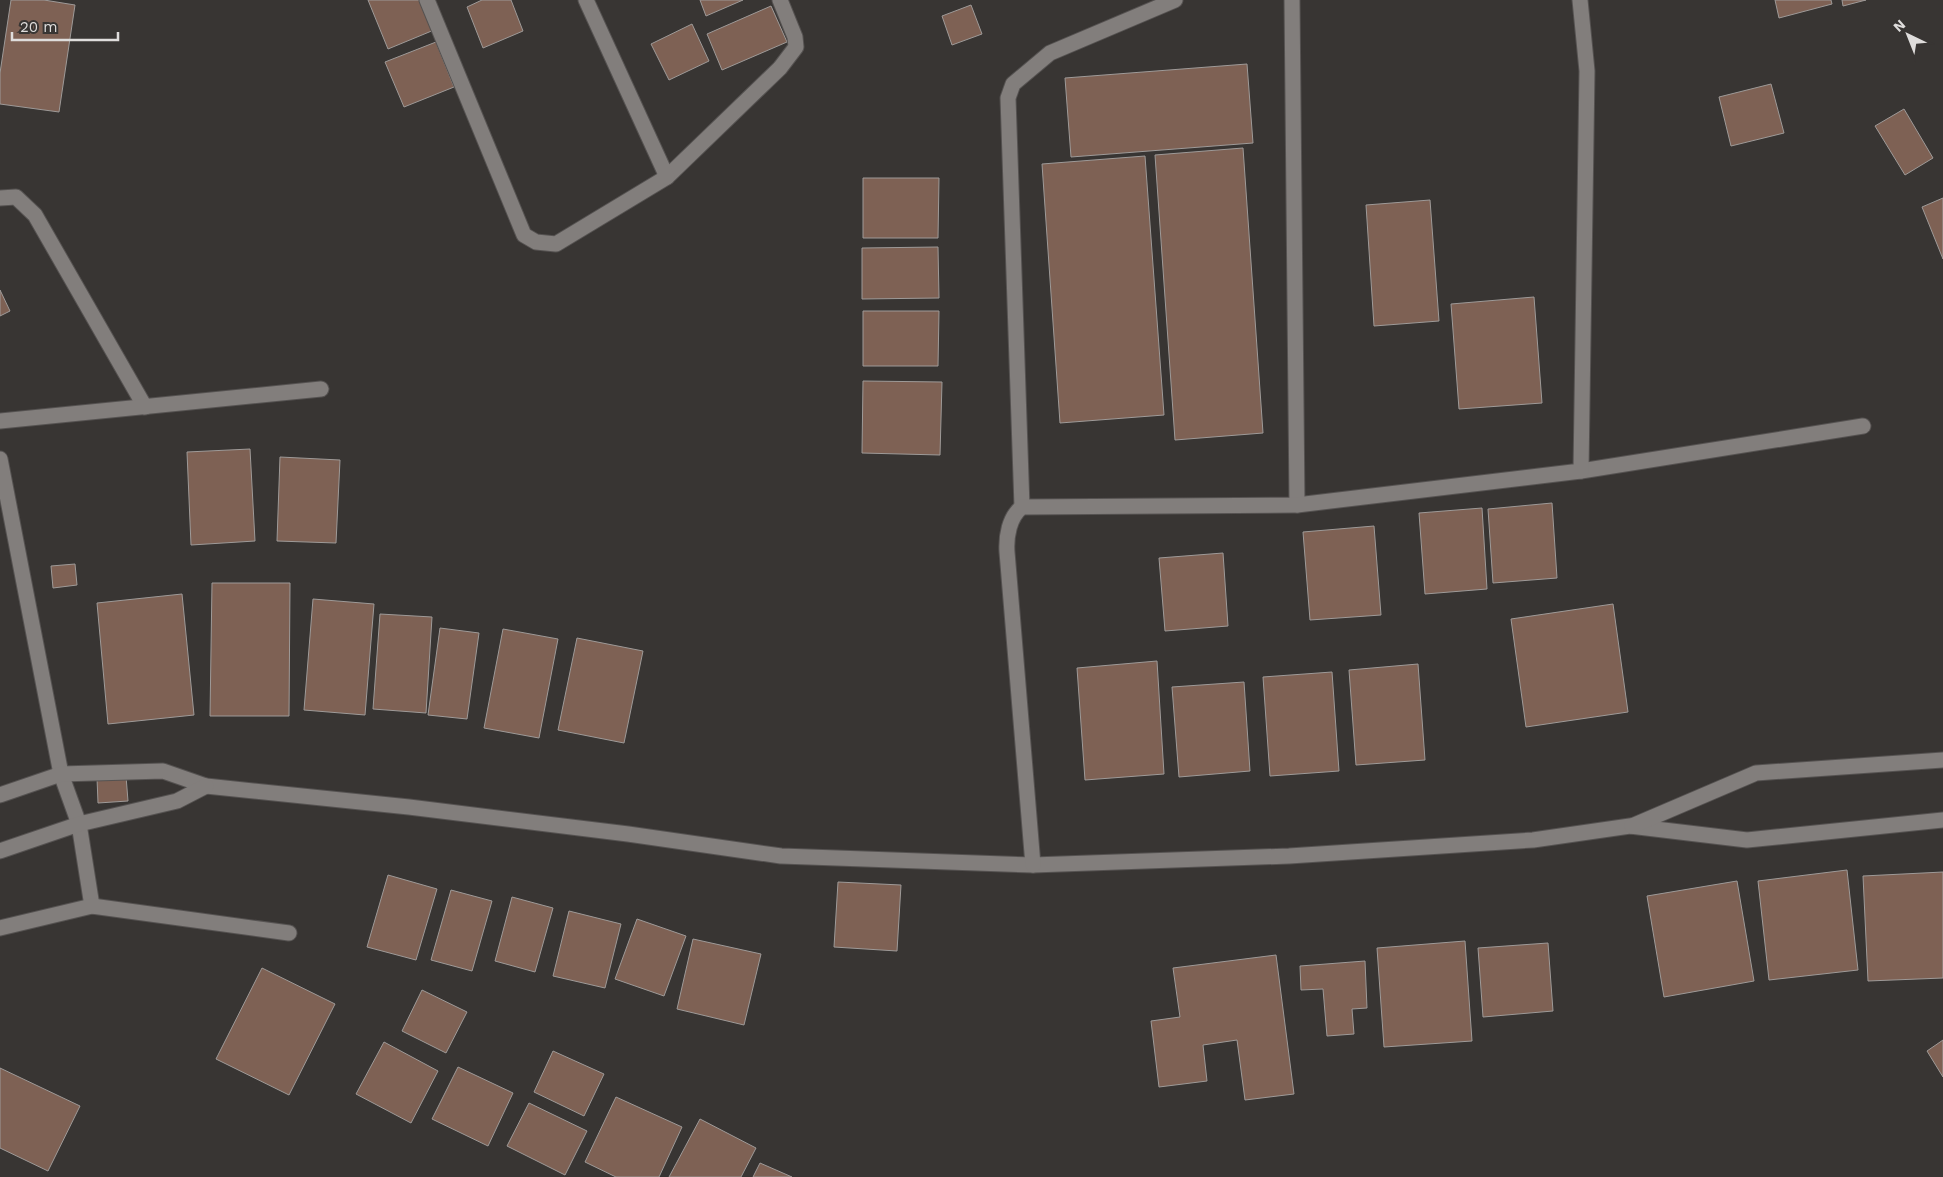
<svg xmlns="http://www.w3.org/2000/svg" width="1943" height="1177" font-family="'Work Sans',sans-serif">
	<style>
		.building { fill: #7e6154; stroke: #9e9a98 }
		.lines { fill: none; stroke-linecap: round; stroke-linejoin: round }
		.service-casing { stroke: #555251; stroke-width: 17 }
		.minor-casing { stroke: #555251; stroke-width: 17 }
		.service { stroke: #827e7c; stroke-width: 15 }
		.minor { stroke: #827e7c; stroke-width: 15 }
	</style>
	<rect width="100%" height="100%" fill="#383533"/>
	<!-- building -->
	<g class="building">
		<polygon points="11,0 44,0 75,5 59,112 0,104 0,73"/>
		<polygon points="368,0 422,0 434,30 388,49"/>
		<polygon points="482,0 511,0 523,31 483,48 467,7"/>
		<polygon points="700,0 743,0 706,16"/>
		<polygon points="1775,0 1831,0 1832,4 1779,18"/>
		<polygon points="1842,0 1866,0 1843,6"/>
		<polygon points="971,5 982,34 952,45 942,16"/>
		<polygon points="771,6 787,42 722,70 707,34"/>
		<polygon points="692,24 709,61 669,80 651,44"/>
		<polygon points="436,42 454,87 404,107 385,62"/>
		<polygon points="1247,64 1253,143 1071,157 1065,78"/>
		<polygon points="1771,84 1784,133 1731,146 1719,97"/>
		<polygon points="1904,109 1933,158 1905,175 1875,126"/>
		<polygon points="1243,148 1263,433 1175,440 1155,155"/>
		<polygon points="1145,156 1164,415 1060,423 1042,164"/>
		<polygon points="863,178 939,178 938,238 863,238"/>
		<polygon points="1943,198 1943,259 1922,207"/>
		<polygon points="1430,200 1439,321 1374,326 1366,205"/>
		<polygon points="938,247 939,298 862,299 862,248"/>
		<polygon points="0,290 10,311 0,316"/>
		<polygon points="1534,297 1542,403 1459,409 1451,304"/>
		<polygon points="863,311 939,311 938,366 863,366"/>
		<polygon points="863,381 942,382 940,455 862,453"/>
		<polygon points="250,449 255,541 191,545 187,452"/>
		<polygon points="280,457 340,460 336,543 277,541"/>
		<polygon points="1552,503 1557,578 1493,583 1488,509"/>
		<polygon points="1482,508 1487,589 1425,594 1419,513"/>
		<polygon points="1374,526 1381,615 1310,620 1303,532"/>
		<polygon points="1223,553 1228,626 1165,631 1159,558"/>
		<polygon points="75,564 77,585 53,588 51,566"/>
		<polygon points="212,583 290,583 289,716 210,716"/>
		<polygon points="182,594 194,715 108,724 97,603"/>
		<polygon points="313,599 374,604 365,715 304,710"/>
		<polygon points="1613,604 1628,712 1526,727 1511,619"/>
		<polygon points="380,614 432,617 426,713 373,709"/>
		<polygon points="440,628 479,633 467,719 428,715"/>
		<polygon points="503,629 558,639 539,738 484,728"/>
		<polygon points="577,638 643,651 624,743 558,730"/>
		<polygon points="1157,661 1164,774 1085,780 1077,668"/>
		<polygon points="1418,664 1425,760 1356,765 1349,670"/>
		<polygon points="1332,672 1339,771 1270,776 1263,677"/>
		<polygon points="1244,682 1250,771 1179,777 1172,687"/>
		<polygon points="126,776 128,801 98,803 97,778"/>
		<polygon points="1847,870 1858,970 1769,980 1758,881"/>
		<polygon points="1943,872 1943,978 1868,981 1863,876"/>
		<polygon points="388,875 437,889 416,960 367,947"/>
		<polygon points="1737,881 1754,981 1664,997 1647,896"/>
		<polygon points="838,882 901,885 897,951 834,947"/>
		<polygon points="451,890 492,901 472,971 431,960"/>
		<polygon points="512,897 553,908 535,972 495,961"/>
		<polygon points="569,911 621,924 605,988 553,976"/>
		<polygon points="637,919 686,936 664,996 615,979"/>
		<polygon points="693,939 761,954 744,1025 677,1009"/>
		<polygon points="1465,941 1472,1041 1384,1047 1377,948"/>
		<polygon points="1548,943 1553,1011 1483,1017 1478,948"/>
		<polygon points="1276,955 1294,1094 1245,1100 1237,1040 1203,1045 1207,1081 1159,1087 1151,1021 1180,1017 1173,968"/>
		<polygon points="1365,961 1367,1008 1352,1009 1354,1034 1327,1036 1323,989 1301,990 1300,966"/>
		<polygon points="262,968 335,1004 289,1095 216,1059"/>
		<polygon points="422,990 467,1012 446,1053 402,1031"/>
		<polygon points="1943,1040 1943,1077 1927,1051"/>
		<polygon points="384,1042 438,1071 411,1123 356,1094"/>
		<polygon points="553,1051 604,1074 584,1116 534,1092"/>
		<polygon points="458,1067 513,1093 488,1146 432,1119"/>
		<polygon points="0,1068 80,1106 48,1171 0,1148"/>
		<polygon points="616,1097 682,1127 659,1177 616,1177 585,1162"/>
		<polygon points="529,1103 587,1131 565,1175 507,1146"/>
		<polygon points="700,1119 756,1148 741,1177 669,1177"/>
		<polygon points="760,1163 792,1177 753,1177"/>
	</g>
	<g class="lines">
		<!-- service casing -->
		<g class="service-casing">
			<g id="service">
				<polyline points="79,824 92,906"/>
				<polyline points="0,928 92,906 289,933"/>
			</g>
		</g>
		<!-- minor casing -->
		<g class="minor-casing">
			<g id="minor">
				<polyline points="427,0 524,235 536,242 556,244 667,177 780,68 796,47 795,37 780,0"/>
				<polyline points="586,0 667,177"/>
				<polyline points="1292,0 1297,505"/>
				<polyline points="0,198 16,197 35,215 145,407"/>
				<polyline points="0,421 321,389"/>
				<polyline points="0,459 61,774 79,824"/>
				<polyline points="1581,471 1863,426"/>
				<polyline points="1022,507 1008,98 1013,84 1050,53 1175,0"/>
				<polyline points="0,795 61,774 163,771 206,786 409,807 628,834 781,856 1033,865 1289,856 1533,840 1630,826 1747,840 1943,820"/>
				<polyline points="1632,826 1756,773 1943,760"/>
				<polyline points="0,851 79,824 177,801 206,786"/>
				<path d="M1033,865L1007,552C1006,537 1009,517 1022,507L1297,505L1581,471L1587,71L1580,0"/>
			</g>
		</g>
		<!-- service -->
		<use href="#service" class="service"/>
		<!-- minor -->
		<use href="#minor" class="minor"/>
	</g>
	<!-- north arrow -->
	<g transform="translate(1908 35) rotate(317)" stroke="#383533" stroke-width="4" paint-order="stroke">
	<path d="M0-4L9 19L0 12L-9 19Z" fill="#dfdddc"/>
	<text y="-8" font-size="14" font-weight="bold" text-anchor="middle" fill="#dfdddc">N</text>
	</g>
	<!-- scale -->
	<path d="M12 32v8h106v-8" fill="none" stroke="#dfdddc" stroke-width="2.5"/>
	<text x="20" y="32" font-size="15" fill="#dfdddc" stroke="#383533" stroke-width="4" paint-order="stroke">20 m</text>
</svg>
